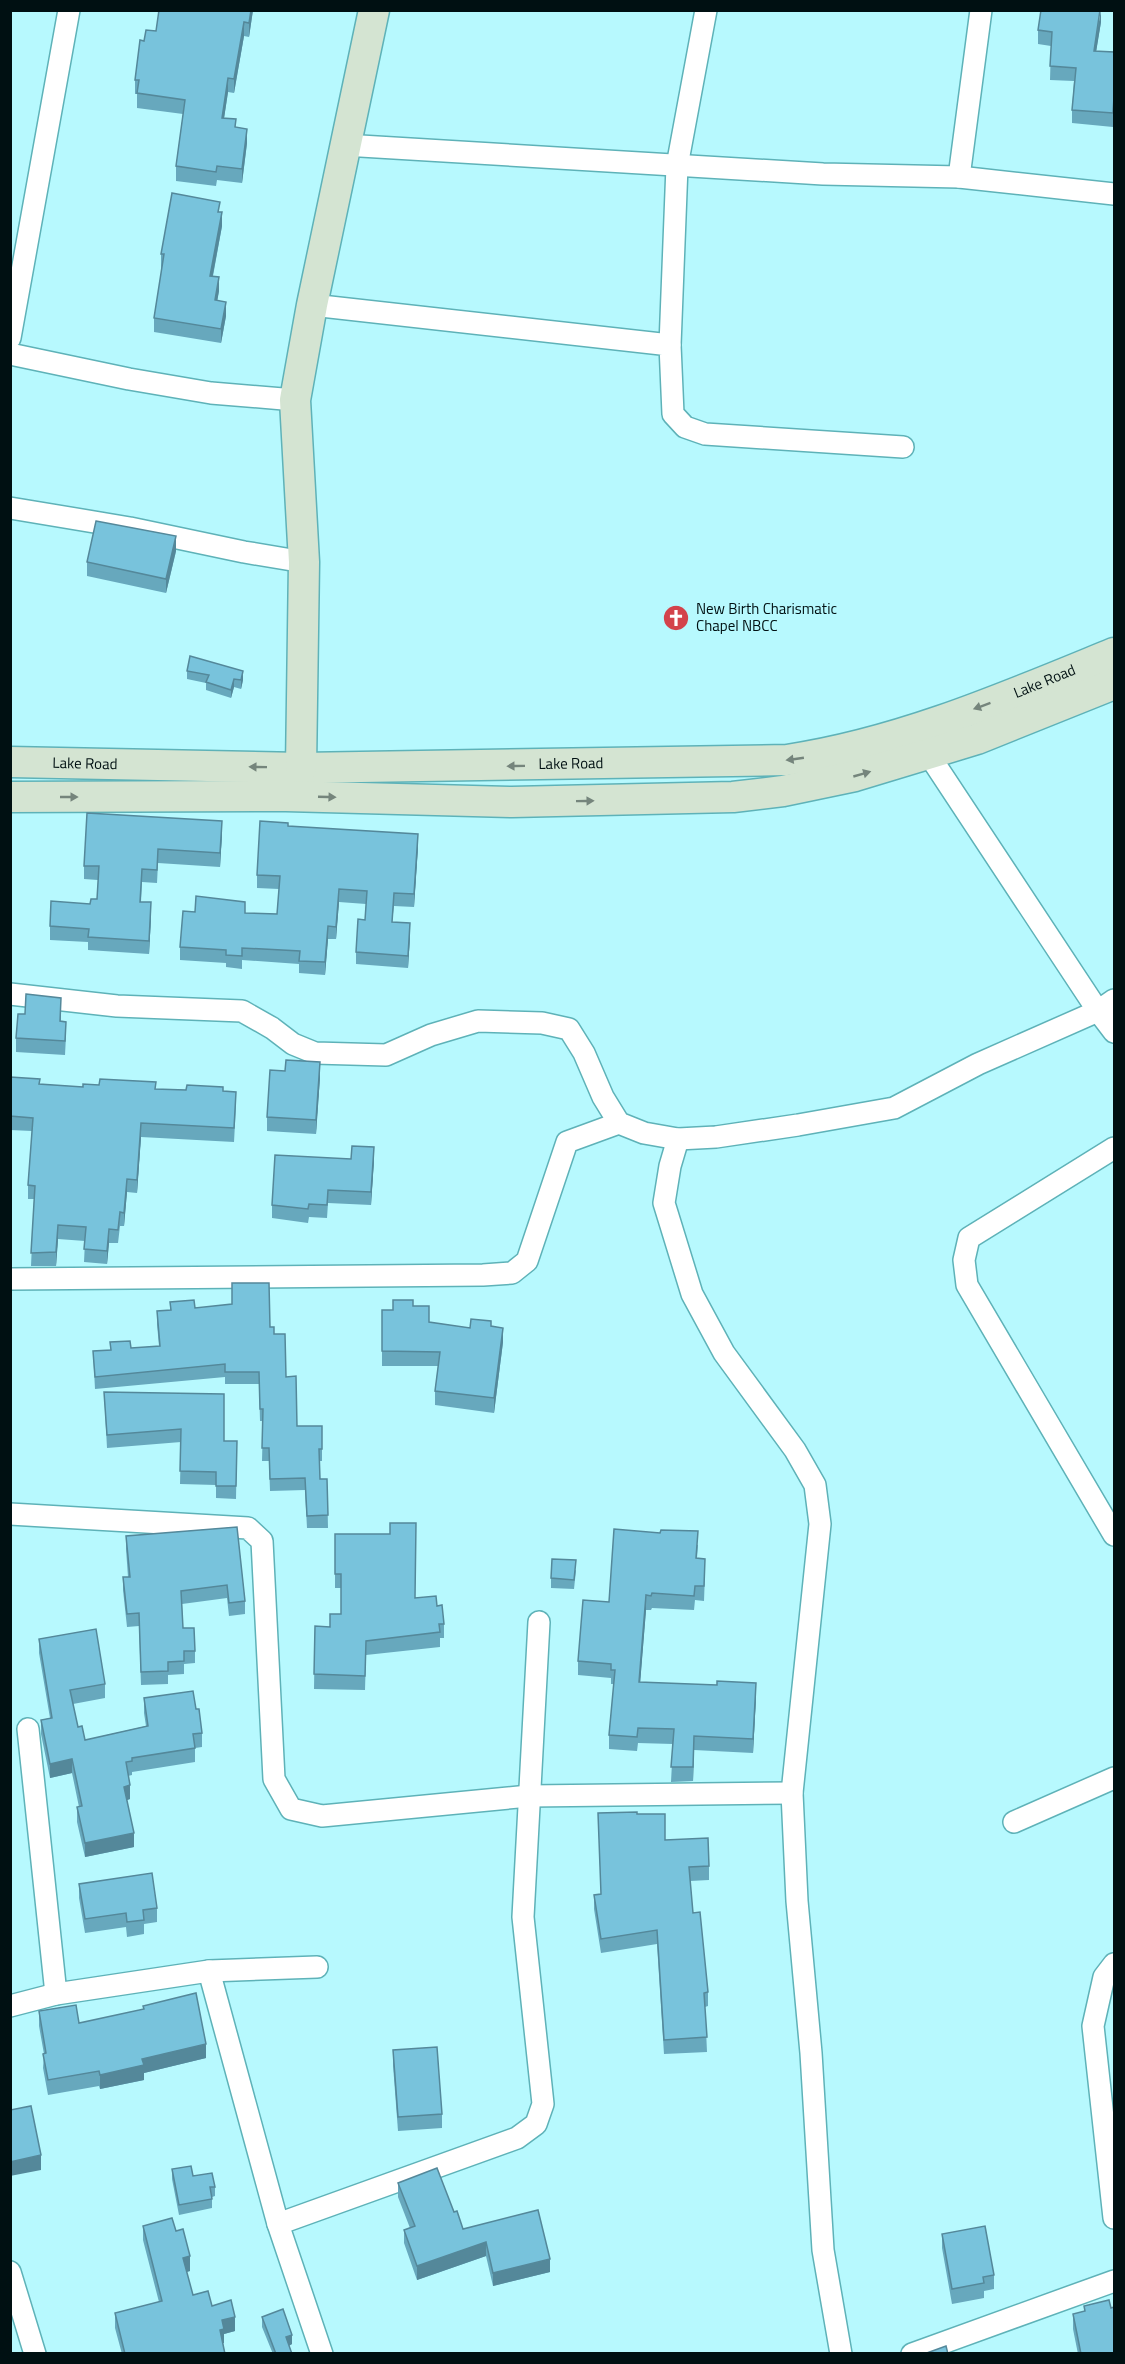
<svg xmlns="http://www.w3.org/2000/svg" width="1125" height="2364" font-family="'Titillium Web',sans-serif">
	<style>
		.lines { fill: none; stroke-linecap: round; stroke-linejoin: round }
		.street-casing { stroke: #5eb2b8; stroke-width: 24 }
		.secondary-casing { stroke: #5eb2b8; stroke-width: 33 }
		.street { stroke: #fff; stroke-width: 21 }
		.secondary { stroke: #d4e4d2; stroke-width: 30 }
		.wall { fill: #67a8bd }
		.shaded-wall { fill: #54889a }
		.building { fill: #78c3dc; stroke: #54889a; stroke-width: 1.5 }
		.oneway { fill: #75857c }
		.labels { text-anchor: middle; stroke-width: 6; stroke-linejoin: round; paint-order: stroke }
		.poi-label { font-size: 15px; fill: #001012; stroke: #b7f9fe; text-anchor: start }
		.street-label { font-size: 15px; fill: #001012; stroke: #b7f9fe }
	</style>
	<rect width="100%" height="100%" fill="#b7f9fe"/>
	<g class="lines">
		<!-- street casing -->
		<g class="street-casing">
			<g id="street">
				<polyline points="344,145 823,174 959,177 1114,194"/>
				<polyline points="959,177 981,10"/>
				<polyline points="312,305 670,345 673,414 685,427 705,434 903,447"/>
				<polyline points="10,338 69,10"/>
				<polyline points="670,345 677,166 706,10"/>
				<polyline points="10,354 129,379 211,393 295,400"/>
				<polyline points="10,508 130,528 244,552 304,562"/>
				<polyline points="921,743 1098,1011 1114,1032"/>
				<polyline points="10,994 117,1006 242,1011 272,1028 293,1044 315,1053 386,1055 431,1035 478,1021 542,1023 569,1029 584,1053 603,1097 619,1123 644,1133 678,1139 716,1137 798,1125 894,1108 978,1064 1098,1011 1114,1000"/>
				<polyline points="678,1139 670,1166 664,1203 692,1294 724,1353 795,1450 815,1485 820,1524 792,1793 797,1901 811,2053 823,2250 841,2354"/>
				<polyline points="1114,1148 969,1238 964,1260 967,1285 1114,1535"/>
				<polyline points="10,1279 483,1275 512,1273 527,1261 567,1142 619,1123"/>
				<polyline points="10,1514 248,1528 262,1541 274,1779 291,1809 322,1816 529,1796 792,1793"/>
				<polyline points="28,1729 56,1994"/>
				<polyline points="1014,1822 1114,1778"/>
				<polyline points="1114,1964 1104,1977 1093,2026 1114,2218"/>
				<polyline points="209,1971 278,2224 322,2354"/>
				<polyline points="10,2006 56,1994 209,1971 317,1967"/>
				<polyline points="278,2224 517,2138 536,2124 543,2104 523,1917 539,1622"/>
				<polyline points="10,2272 35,2354"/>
				<polyline points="912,2354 1114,2281"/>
			</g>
		</g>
		<!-- secondary casing -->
		<g class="secondary-casing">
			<g id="secondary">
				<path id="s1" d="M10,762L301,768L787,760C901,743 1009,696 1114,653"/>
				<polyline points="301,768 304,562 295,400 312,305 374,10"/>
				<polyline points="10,797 286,796 512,802 733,797 783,791 855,776 977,739 1114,684"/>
			</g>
		</g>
		<!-- street -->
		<use href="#street" class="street"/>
		<!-- secondary -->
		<use href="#secondary" class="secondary"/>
	</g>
	<!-- wall -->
	<g class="wall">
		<polygon points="159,10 253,10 249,37 244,36 234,93 228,92 224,118 236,127 247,143 242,183 217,180 216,186 176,181 176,166 183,114 137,108 137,94 135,94 135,80 144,41 156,31"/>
		<polygon points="1101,22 1096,51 1114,52 1113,127 1072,123 1072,110 1074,81 1050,80 1051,46 1038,44 1038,30"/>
		<polygon points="220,212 222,226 213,276 219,291 217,300 226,316 221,343 154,332 154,318 162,268 161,268 161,254"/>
		<polygon points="176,551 166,593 87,576 87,562"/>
		<polygon points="187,671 243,680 241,689 234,687 231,698 206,690 206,683 187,679"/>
		<polygon points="288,826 418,847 414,907 394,906 392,922 410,936 408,968 356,964 356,952 365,920 366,904 339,902 336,939 328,939 325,975 299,973 299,964 242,960 242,969 226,967 226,963 180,960 180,947 245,913 277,914 279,889 257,888 257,875"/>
		<polygon points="222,834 220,867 158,863 157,883 142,882 141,902 151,916 149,954 88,950 88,942 50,940 50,926 90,904 97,899 98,880 84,879 84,866"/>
		<polygon points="61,1013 61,1021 66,1036 65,1055 16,1052 16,1038 25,1014"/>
		<polygon points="10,1077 40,1084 83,1087 223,1091 236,1105 234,1142 141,1137 137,1193 127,1192 124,1226 120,1226 118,1243 109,1243 107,1264 84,1262 85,1241 58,1239 56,1266 31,1266 34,1199 28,1199 28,1185 32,1131 10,1130"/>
		<polygon points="320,1077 316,1134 267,1131 267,1117"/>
		<polygon points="351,1159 374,1160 371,1205 328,1203 327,1218 309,1217 308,1223 272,1218 272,1205"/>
		<polygon points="170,1302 270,1327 274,1334 297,1426 322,1426 322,1461 319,1461 320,1479 327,1479 328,1528 307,1528 305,1490 270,1491 269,1461 262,1461 263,1421 260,1421 259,1384 225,1384 225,1377 95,1389 93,1351 159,1346 157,1324 157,1311 170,1310"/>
		<polygon points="413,1306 429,1322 470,1328 491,1326 503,1342 494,1413 435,1405 435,1391 438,1366 382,1366 382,1310 393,1310"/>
		<polygon points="104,1392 224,1441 237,1441 236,1499 216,1498 216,1485 180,1484 181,1442 107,1448"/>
		<polygon points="237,1527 245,1601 245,1614 229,1616 227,1598 182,1604 183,1628 195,1651 195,1663 184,1664 184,1674 168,1675 168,1684 141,1685 139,1626 127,1627 123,1590 123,1577 128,1577 126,1549 126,1536"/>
		<polygon points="660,1533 698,1545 697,1558 705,1573 704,1601 695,1600 694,1610 652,1608 651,1610 646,1610 640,1683 756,1697 753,1753 694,1750 693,1781 671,1782 673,1744 638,1743 637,1751 609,1749 609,1735 614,1684 611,1684 611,1678 578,1675 578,1661 609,1602"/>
		<polygon points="335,1534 415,1598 437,1606 444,1624 444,1638 440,1638 440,1647 366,1655 365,1690 314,1689 315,1626 330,1627 341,1614 341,1588 335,1588"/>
		<polygon points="576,1570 574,1589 551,1588 551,1578"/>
		<polygon points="39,1639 105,1684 105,1698 73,1704 78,1727 85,1740 146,1726 144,1713 144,1698 196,1709 202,1733 202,1747 195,1748 195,1762 132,1772 132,1775 128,1776 130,1799 127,1800 134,1847 85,1857 77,1822 77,1807 79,1807 72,1773 50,1778 41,1734 41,1720 50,1718 39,1653"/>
		<polygon points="598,1813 637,1814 665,1840 709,1866 709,1880 690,1881 693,1913 708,1992 708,2006 705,2007 707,2052 664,2054 657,1944 601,1953 594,1909 594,1895 601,1894"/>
		<polygon points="79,1884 157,1908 157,1922 144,1924 144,1934 127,1937 126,1927 85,1933 79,1898"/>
		<polygon points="143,2006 206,2058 144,2073 144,2080 100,2089 99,2086 48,2095 43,2068 44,2054 39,2026 39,2011 79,2023 143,2010"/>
		<polygon points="393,2050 442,2114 442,2128 398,2131 393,2065"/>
		<polygon points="172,2169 193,2176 215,2187 215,2196 212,2197 212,2208 179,2215 172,2179"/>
		<polygon points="398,2183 454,2212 463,2229 550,2272 493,2286 486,2256 417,2280 404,2243 404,2230 410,2228 398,2197"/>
		<polygon points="143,2226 176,2231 190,2271 186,2272 193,2295 212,2306 235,2331 224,2334 224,2343 223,2343 225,2354 122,2354 115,2328 115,2313 159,2302 143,2240"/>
		<polygon points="942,2234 994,2275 994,2289 984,2291 984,2298 952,2304 942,2248"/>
		<polygon points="1084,2306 1111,2308 1114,2354 1078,2354 1073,2329 1073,2314 1084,2312"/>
		<polygon points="262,2317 292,2344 289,2346 292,2354 273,2354 262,2327"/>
	</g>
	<!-- shaded-wall -->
	<g class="shaded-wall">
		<polygon points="251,10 253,10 249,37 249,23"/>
		<polygon points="1101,10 1101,22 1094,65 1094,51"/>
		<polygon points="244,22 244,36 234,93 234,79"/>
		<polygon points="228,78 228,92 222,132 222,118"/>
		<polygon points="247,129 247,143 242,183 242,169"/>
		<polygon points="222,212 222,226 210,290 210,276"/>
		<polygon points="219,277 219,291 215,314 215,300"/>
		<polygon points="226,302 226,316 221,343 221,329"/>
		<polygon points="176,536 176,551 166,593 166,579"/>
		<polygon points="243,671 243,680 241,689 241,680"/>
		<polygon points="234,679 234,687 231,698 231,690"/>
		<polygon points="222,821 222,834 220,867 220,853"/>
		<polygon points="418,834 418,847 414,907 414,894"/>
		<polygon points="339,889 339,902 336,939 336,927"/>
		<polygon points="151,902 151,916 149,954 149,941"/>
		<polygon points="410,923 410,936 408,968 408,956"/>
		<polygon points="328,926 328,939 325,975 325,962"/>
		<polygon points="320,1062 320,1077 316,1134 316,1120"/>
		<polygon points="141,1123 141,1137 137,1193 137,1180"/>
		<polygon points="374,1147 374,1160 371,1205 371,1192"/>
		<polygon points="127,1179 127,1192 124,1226 124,1213"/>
		<polygon points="58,1225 58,1239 56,1266 56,1252"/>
		<polygon points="109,1229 109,1243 107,1264 107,1251"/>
		<polygon points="503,1328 503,1342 494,1413 494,1398"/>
		<polygon points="646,1595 646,1610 639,1697 639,1682"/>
		<polygon points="756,1683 756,1697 753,1753 753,1739"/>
		<polygon points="694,1736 694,1750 693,1781 693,1767"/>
		<polygon points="72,1759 72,1773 50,1778 50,1764"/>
		<polygon points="130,1785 130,1799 124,1801 124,1787"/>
		<polygon points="134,1833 134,1847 85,1857 85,1843"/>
		<polygon points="206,2044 206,2058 144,2073 144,2080 100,2089 100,2075 142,2059"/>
		<polygon points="41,2155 41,2170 10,2176 10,2162"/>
		<polygon points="486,2242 486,2256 417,2280 417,2266"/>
		<polygon points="190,2256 190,2271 183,2273 183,2258"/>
		<polygon points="550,2259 550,2272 493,2286 493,2273"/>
		<polygon points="235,2317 235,2331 224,2334 224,2343 220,2344 220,2330 222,2320"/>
		<polygon points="292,2335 292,2344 286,2347 286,2337"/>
	</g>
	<!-- building -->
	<g class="building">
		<polygon points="159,10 251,10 249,23 244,22 234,79 228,78 222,118 236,119 235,127 247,129 242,169 217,166 216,172 176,166 185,100 137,93 139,80 135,80 140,40 144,41 146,30 156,31"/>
		<polygon points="1041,10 1100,10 1094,51 1114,52 1114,97 1113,113 1072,110 1076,68 1050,66 1052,32 1038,30"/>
		<polygon points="172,193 220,202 218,212 222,212 210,276 219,277 215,300 226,302 221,329 154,318 164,254 161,254"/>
		<polygon points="96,521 176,536 166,579 87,562"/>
		<polygon points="190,656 243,671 241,680 234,679 231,690 206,682 209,675 187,671"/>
		<polygon points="87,813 222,821 220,853 158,849 157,870 142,869 140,902 151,902 149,941 88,937 89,929 50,926 51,901 90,904 91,899 97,899 99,866 84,866"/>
		<polygon points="260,821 288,823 288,826 418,834 414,894 394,893 392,922 410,923 408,956 356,952 358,919 365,920 367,891 339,889 336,927 328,926 325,962 299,961 300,951 242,948 242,956 226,955 226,950 180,947 183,911 195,912 196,896 245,902 245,913 277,914 280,876 257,875"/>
		<polygon points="26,994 61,998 60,1021 66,1022 65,1041 16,1038 18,1014 25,1014"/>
		<polygon points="286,1060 320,1062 316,1120 267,1117 270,1070 285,1071"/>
		<polygon points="10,1077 40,1079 39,1084 83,1087 83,1084 99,1085 100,1079 156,1082 155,1089 186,1090 187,1085 223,1087 223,1091 236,1092 234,1128 141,1123 137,1180 127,1179 124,1213 120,1212 118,1230 109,1229 107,1251 84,1249 86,1227 58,1225 56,1252 31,1253 35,1186 28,1185 33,1118 10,1116"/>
		<polygon points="352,1146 374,1147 371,1192 328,1190 327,1205 309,1204 308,1209 272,1205 275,1155 351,1159"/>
		<polygon points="232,1283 269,1283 270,1327 274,1327 274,1334 285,1334 286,1377 296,1376 297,1426 322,1426 322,1449 319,1449 320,1479 327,1479 328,1515 307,1516 305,1478 270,1479 269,1448 262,1448 263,1409 260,1409 259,1372 225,1372 225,1364 95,1377 93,1351 111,1350 110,1342 130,1341 131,1348 160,1346 157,1311 171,1310 170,1302 194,1300 195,1308 232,1304"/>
		<polygon points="393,1300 413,1300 413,1306 429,1306 429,1322 470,1328 471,1319 491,1321 491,1326 503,1328 494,1398 435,1391 440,1352 382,1351 382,1310 393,1310"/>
		<polygon points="104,1392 224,1394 224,1441 237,1441 236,1486 216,1486 216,1472 180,1471 181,1429 107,1435"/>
		<polygon points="390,1523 416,1523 415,1598 436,1596 437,1606 442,1605 444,1624 439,1624 440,1632 366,1641 365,1676 314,1674 315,1626 330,1627 330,1614 341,1614 341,1574 335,1574 335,1534 390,1534"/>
		<polygon points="237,1527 245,1601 229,1603 227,1585 181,1591 183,1628 194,1628 195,1651 184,1651 184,1661 168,1662 168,1671 141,1672 139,1613 127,1614 123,1577 130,1577 126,1536"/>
		<polygon points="614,1529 660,1533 661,1530 698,1531 696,1558 705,1559 704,1586 695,1586 694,1596 652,1593 651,1596 646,1595 639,1682 717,1685 717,1681 756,1683 753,1739 694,1736 693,1767 671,1767 674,1729 638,1728 637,1737 609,1735 615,1670 611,1670 611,1664 578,1661 583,1600 609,1602"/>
		<polygon points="552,1559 576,1560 574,1580 551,1578"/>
		<polygon points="96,1629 105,1684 70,1690 78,1727 82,1726 85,1740 148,1726 144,1698 193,1691 196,1709 199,1709 202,1733 193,1734 195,1748 132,1758 132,1761 126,1762 130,1785 124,1787 134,1833 85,1843 77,1807 82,1806 72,1759 50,1764 41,1720 52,1718 39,1639"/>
		<polygon points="637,1812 637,1814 665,1814 665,1840 708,1838 709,1866 689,1867 693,1913 700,1912 708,1992 704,1993 707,2037 664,2040 657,1930 601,1939 594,1895 601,1894 598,1813"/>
		<polygon points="152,1873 157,1908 143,1910 144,1920 127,1922 126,1913 85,1919 79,1884"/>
		<polygon points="196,1993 206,2044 142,2059 144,2065 100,2075 99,2071 48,2080 43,2054 46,2053 39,2011 76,2005 79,2023 144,2009 143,2006"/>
		<polygon points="437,2047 442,2114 398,2117 393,2050"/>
		<polygon points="31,2106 41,2155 10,2162 10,2110"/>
		<polygon points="191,2166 193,2176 212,2173 215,2187 210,2187 212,2199 179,2205 172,2169"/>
		<polygon points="437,2168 454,2212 457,2211 463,2229 538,2210 550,2259 493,2273 486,2242 417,2266 404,2230 415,2226 398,2183"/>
		<polygon points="172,2218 176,2231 183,2229 190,2256 183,2258 193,2295 208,2291 212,2306 231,2300 235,2317 222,2320 224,2329 220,2330 225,2354 125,2354 115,2313 162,2301 143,2226"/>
		<polygon points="985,2226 994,2275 983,2277 984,2283 952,2289 942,2234"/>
		<polygon points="1109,2300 1111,2308 1114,2307 1114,2354 1081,2354 1073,2314 1085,2311 1084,2306"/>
		<polygon points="283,2309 292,2335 286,2337 292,2354 276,2354 262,2317"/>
		<polygon points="946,2346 948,2354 924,2354"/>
	</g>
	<!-- one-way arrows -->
	<defs><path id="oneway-solid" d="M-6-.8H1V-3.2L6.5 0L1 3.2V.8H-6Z" transform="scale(1.5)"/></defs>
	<g class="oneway">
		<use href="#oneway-solid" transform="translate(982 706) rotate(160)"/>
		<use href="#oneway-solid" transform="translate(795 759) rotate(172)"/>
		<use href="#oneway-solid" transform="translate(516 766) rotate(179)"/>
		<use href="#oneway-solid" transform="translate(258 767) rotate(-179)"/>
		<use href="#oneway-solid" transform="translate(862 774) rotate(-16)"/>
		<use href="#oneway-solid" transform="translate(69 797)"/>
		<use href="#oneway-solid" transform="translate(327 797) rotate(2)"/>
		<use href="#oneway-solid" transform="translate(585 801) rotate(-1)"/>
	</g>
	<!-- icons -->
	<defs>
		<g id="church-disc" transform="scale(1.35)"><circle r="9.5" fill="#d3434b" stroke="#b7f9fe"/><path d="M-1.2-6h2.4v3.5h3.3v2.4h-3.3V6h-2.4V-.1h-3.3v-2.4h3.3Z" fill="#fff"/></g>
	</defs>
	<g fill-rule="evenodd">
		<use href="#church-disc" x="676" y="618"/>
	</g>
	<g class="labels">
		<!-- poi labels -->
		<g class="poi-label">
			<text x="696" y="614">New Birth Charismatic<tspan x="696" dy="17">Chapel NBCC</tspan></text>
		</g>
		<!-- street labels -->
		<g class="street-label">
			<text dy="5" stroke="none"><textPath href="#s1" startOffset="1047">Lake Road</textPath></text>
			<text dy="5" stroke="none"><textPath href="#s1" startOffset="75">Lake Road</textPath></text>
			<text dy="5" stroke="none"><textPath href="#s1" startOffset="561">Lake Road</textPath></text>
		</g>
	</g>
	<!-- border -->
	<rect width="1125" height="2364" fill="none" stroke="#001012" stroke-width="24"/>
</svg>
